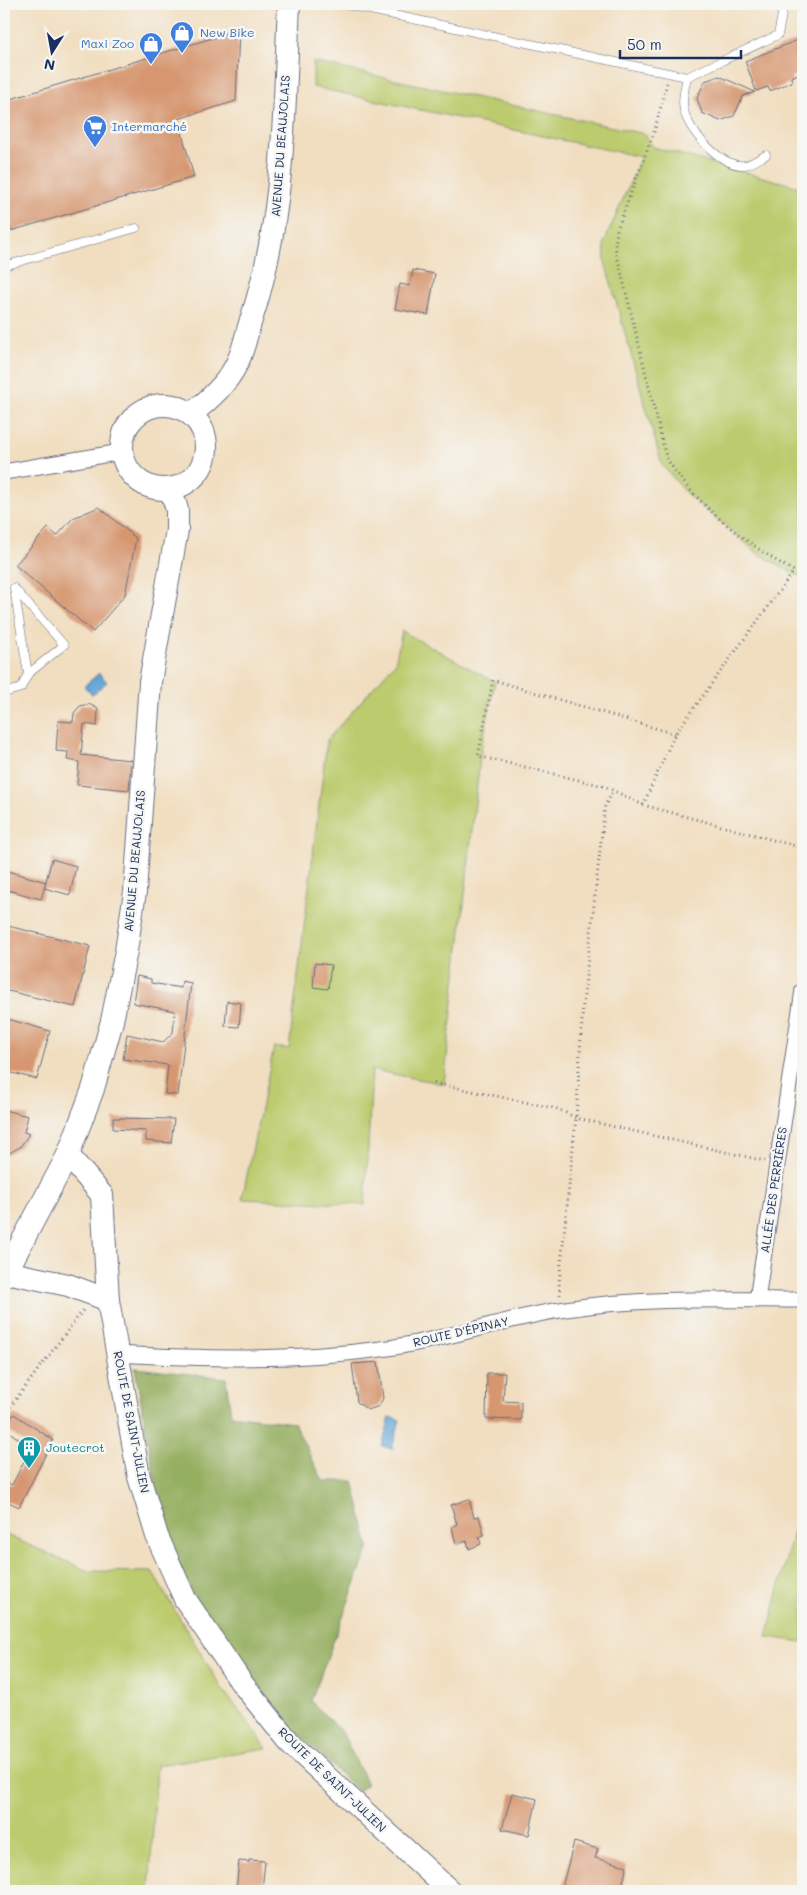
<svg xmlns="http://www.w3.org/2000/svg" width="807" height="1895" font-family="Mali,sans-serif">
	<style>
		.green { fill: #bccb6d; stroke: #6c7d66 }
		.forest { fill: #95af60; stroke: #586f5f }
		.water { fill: #61a4d5; stroke: #3e6a9a }
		.building { fill: #d69670 }
		.lines { fill: none; stroke-linecap: round; stroke-linejoin: round }
		.lane-casing { stroke: #666c80; stroke-width: 9 }
		.street-casing { stroke: #666c80; stroke-width: 17 }
		.secondary-casing { stroke: #666c80; stroke-width: 24 }
		.path { stroke: #666c80; stroke-width: 3; stroke-dasharray: 1 4; stroke-linecap: butt }
		.lane { stroke: #fff; stroke-width: 8 }
		.street { stroke: #fff; stroke-width: 15 }
		.secondary { stroke: #fff; stroke-width: 22 }
		.labels { text-anchor: middle; stroke-width: 5; stroke-linejoin: round; paint-order: stroke }
		.shop-label { font-size: 12px; fill: #366cbe; stroke: #f6f6f2; text-anchor: start }
		.street-label { font-size: 12px; fill: #1b2f5e; stroke: #f6f6f2 }
		.culture-label { font-size: 12px; fill: #0d838f; stroke: #f6f6f2; text-anchor: start }
	</style>
	<rect width="100%" height="100%" fill="#f6f6f2"/>
	<filter id="ink" filterUnits="userSpaceOnUse"><feTurbulence type="fractalNoise" baseFrequency=".02" numOctaves="2"/><feDisplacementMap in="SourceGraphic" scale="10" xChannelSelector="R" yChannelSelector="G"/><feConvolveMatrix kernelMatrix="1 2 1 2 8 2 1 2 1" color-interpolation-filters="sRGB"/></filter>
	<filter id="wash" filterUnits="userSpaceOnUse"><feTurbulence type="fractalNoise" baseFrequency=".0096" numOctaves="4" result="noise"/><feDisplacementMap in="SourceGraphic" scale="20" xChannelSelector="R" yChannelSelector="G"/><feGaussianBlur stdDeviation="1.12" result="paint"/><feColorMatrix in="noise" values="0 0 0 0 0 0 0 0 0 0 0 0 0 0 0 0 0 1.4 0 .05"/><feComposite in="paint" operator="in"/></filter>
	<g filter="url(#wash)">
		<rect width="100%" height="100%" fill="#f1dec0"/>
		<!-- green -->
		<g class="green">
			<polygon points="313,62 645,134 653,147 803,188 803,578 760,555 688,495 662,465 605,262 604,243 641,157 313,87"/>
			<polygon points="402,631 495,682 481,749 444,1084 372,1070 365,1205 242,1199 274,1047 289,1049 327,740 395,663"/>
			<polygon points="803,1491 803,1642 767,1637"/>
			<polygon points="4,1534 88,1571 152,1572 221,1687 267,1748 157,1765 149,1891 4,1891"/>
		</g>
		<!-- forest -->
		<polygon class="forest" points="135,1368 226,1378 231,1415 294,1423 323,1481 353,1481 369,1547 311,1701 342,1732 367,1784 358,1791 296,1731 226,1647 193,1596 165,1536"/>
		<!-- water -->
		<g class="water">
			<polygon points="99,673 107,682 92,695 84,686"/>
			<polygon points="390,1417 400,1420 392,1449 382,1446"/>
		</g>
		<g id="blocks">
			<!-- building -->
			<g class="building">
				<polygon points="239,30 236,101 178,119 194,177 4,233 4,101"/>
				<polygon points="803,38 803,72 791,77 792,82 770,91 768,87 756,91 745,61"/>
				<polygon points="719,76 755,92 743,96 734,116 720,121 702,113 697,98 705,81"/>
				<polygon points="413,270 435,274 428,315 395,309 400,284 410,286"/>
				<polygon points="99,507 136,538 125,595 93,632 15,565 48,528 57,536 73,518"/>
				<polygon points="89,704 98,709 97,726 84,724 81,755 131,760 129,790 77,785 79,762 67,760 68,752 56,751 58,721 73,722 74,713 80,706"/>
				<polygon points="52,859 76,866 70,895 44,888"/>
				<polygon points="4,870 46,882 41,899 4,889"/>
				<polygon points="4,925 90,946 75,1007 4,990"/>
				<polygon points="315,963 331,965 328,989 313,987"/>
				<polygon points="137,976 151,979 151,983 181,988 182,981 191,983 178,1095 165,1094 168,1065 123,1059 127,1034 163,1042 173,1033 175,1011 133,1003"/>
				<polygon points="227,1001 241,1003 239,1027 225,1026"/>
				<polygon points="4,1018 50,1031 37,1079 4,1071"/>
				<polygon points="4,1110 28,1116 24,1132 29,1134 20,1147 4,1156"/>
				<polygon points="113,1118 174,1119 171,1143 146,1141 146,1131 113,1129"/>
				<polygon points="378,1362 383,1398 379,1406 368,1410 357,1402 352,1364"/>
				<polygon points="487,1373 505,1373 503,1401 521,1402 521,1420 486,1419"/>
				<polygon points="14,1414 53,1440 19,1507 4,1500 4,1482 12,1485 31,1448 4,1428"/>
				<polygon points="469,1499 474,1517 479,1516 484,1535 479,1537 481,1544 469,1549 467,1541 456,1544 452,1527 457,1524 451,1505"/>
				<polygon points="512,1793 537,1799 529,1835 502,1829"/>
				<polygon points="574,1842 598,1849 595,1858 627,1866 621,1891 561,1891"/>
				<polygon points="249,1860 265,1861 262,1891 236,1891 239,1861 249,1862"/>
			</g>
		</g>
	</g>
	<g filter="url(#ink)">
		<use href="#blocks" fill-opacity="0" stroke="#666c80" stroke-width="1"/>
		<g class="lines">
			<!-- lane casing -->
			<g class="lane-casing">
				<g id="lane">
					<polyline points="342,4 687,77"/>
					<path d="M766,155C760,158 752,164 745,165C724,168 695,137 687,119C680,106 684,91 687,77L778,35L784,4"/>
					<polyline points="4,266 136,228"/>
					<polyline points="14,588 64,645 28,674"/>
					<polyline points="4,693 21,688 28,674 14,588"/>
				</g>
			</g>
			<!-- street casing -->
			<g class="street-casing">
				<g id="street">
					<polyline points="4,472 121,452"/>
					<polyline points="757,1300 803,990"/>
					<path d="M118,1354C206,1359 293,1361 381,1349C444,1341 504,1318 566,1309C644,1297 724,1300 803,1300"/>
				</g>
			</g>
			<!-- secondary casing -->
			<g class="secondary-casing">
				<g id="secondary">
					<circle cx="164" cy="447" r="42"/>
					<path d="M191,414C208,401 225,386 235,367C243,354 246,335 251,320C285,218 284,110 289,4"/>
					<polyline points="68,1155 102,1195 108,1300 139,1477 157,1536 185,1599 241,1682 289,1742 450,1891"/>
					<polyline points="6,1272 68,1285 108,1300"/>
					<polyline points="4,1276 68,1155 93,1089 112,1021 126,951 135,892 150,682 177,530 177,510 171,490"/>
				</g>
			</g>
			<!-- path -->
			<g class="path">
				<path d="M667,83L655,129L617,230L615,247L666,457C694,505 754,550 803,576"/>
				<polyline points="675,734 493,680 478,756 604,786 643,805 803,848"/>
				<polyline points="643,805 675,734 794,571"/>
				<polyline points="434,1083 558,1109 576,1118 765,1161"/>
				<polyline points="560,1295 559,1283 576,1118 583,1004 605,805 614,791"/>
				<polyline points="4,1415 83,1310"/>
			</g>
			<!-- lane -->
			<use href="#lane" class="lane"/>
			<!-- street -->
			<use href="#street" class="street"/>
			<!-- secondary -->
			<use href="#secondary" class="secondary"/>
		</g>
	</g>
	<!-- icons -->
	<defs>
		<g id="shop-pin" transform="scale(1.25)"><path d="M0 17L-7.5 6A9.5 9.5 0 1 1 7.5 6Z" fill="#3f7fe0" stroke="#f6f6f2"/><path d="M-5-2.5h2.3a2.7 3.5 0 0 1 5.4 0H5L5.5 6h-11ZM-1.5-2.5h3a1.5 2.3 0 0 0-3 0Z" fill="#fff"/></g>
		<g id="supermarket-pin" transform="scale(1.25)"><path d="M0 17L-7.5 6A9.5 9.5 0 1 1 7.5 6Z" fill="#3f7fe0" stroke="#f6f6f2"/><path d="M-6-5.5h2.5l.6 2H6L4.5 2H-2.5L-4.4-4H-6ZM-1.5 3.2a1.3 1.3 0 1 0 .1 0ZM3 3.2a1.3 1.3 0 1 0 .1 0Z" fill="#fff"/></g>
		<g id="building-pin" transform="scale(1.25)"><path d="M0 17L-7.5 6A9.5 9.5 0 1 1 7.5 6Z" fill="#0f9aa8" stroke="#f6f6f2"/><path d="M-4-6H4V6H1V3H-1V6H-4ZM-2.5-4.3h1.7v1.8h-1.7ZM.8-4.3h1.7v1.8H.8ZM-2.5-1h1.7V.8h-1.7ZM.8-1h1.7V.8H.8Z" fill="#fff"/></g>
	</defs>
	<g fill-rule="evenodd">
		<use href="#shop-pin" x="182" y="33"/>
		<use href="#shop-pin" x="151" y="44"/>
		<use href="#supermarket-pin" x="95" y="127"/>
		<use href="#building-pin" x="29" y="1448"/>
	</g>
	<g class="labels">
		<!-- shop labels -->
		<g class="shop-label">
			<text x="200" y="37">New Bike</text>
			<text x="134" y="48" text-anchor="end">Maxi Zoo</text>
			<text x="112" y="131">Intermarché</text>
		</g>
		<!-- street labels -->
		<g class="street-label">
			<text transform="translate(281 146) rotate(-86)" y="4">AVENUE DU BEAUJOLAIS</text>
			<text transform="translate(135 861) rotate(-85)" y="4">AVENUE DU BEAUJOLAIS</text>
			<text transform="translate(774 1190) rotate(-82)" y="4">ALLÉE DES PERRIÈRES</text>
			<text transform="translate(461 1332) rotate(-13)" y="4">ROUTE D'ÉPINAY</text>
			<text transform="translate(131 1422) rotate(79)" y="4">ROUTE DE SAINT-JULIEN</text>
			<text transform="translate(332 1780) rotate(44)" y="4">ROUTE DE SAINT-JULIEN</text>
		</g>
		<!-- culture labels -->
		<g class="culture-label">
			<text x="46" y="1452">Joutecrot</text>
		</g>
	</g>
	<!-- margin -->
	<rect width="807" height="1895" fill="none" stroke="#f6f6f2" stroke-width="20"/>
	<!-- north arrow -->
	<g transform="translate(52 52) rotate(191)" stroke="#f6f6f2" stroke-width="4" paint-order="stroke">
	<path d="M0-4L9 19L0 12L-9 19Z" fill="#1b2f5e"/>
	<text y="-8" font-size="14" font-weight="bold" text-anchor="middle" fill="#1b2f5e">N</text>
	</g>
	<!-- scale -->
	<path d="M620 50v8h121v-8" fill="none" stroke="#1b2f5e" stroke-width="2.5"/>
	<text x="627" y="50" font-size="15" fill="#1b2f5e" stroke="#f6f6f2" stroke-width="4" paint-order="stroke">50 m</text>
</svg>
